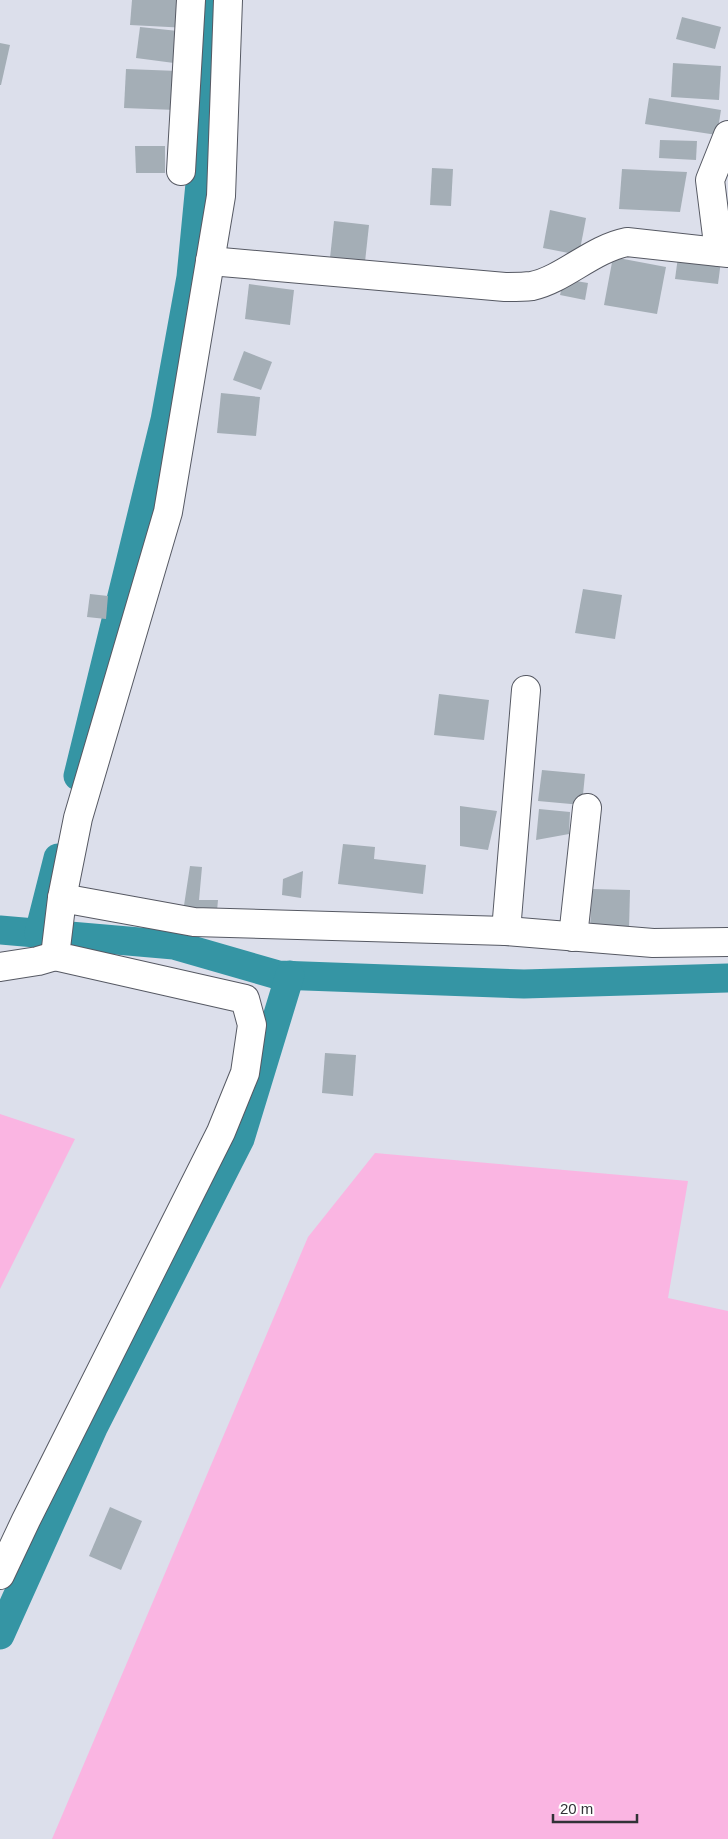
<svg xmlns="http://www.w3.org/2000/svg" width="728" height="1839" font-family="Helvetica,sans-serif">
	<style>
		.green { fill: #fab5e2 }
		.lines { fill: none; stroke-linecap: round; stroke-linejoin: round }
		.canal { stroke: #3595a4; stroke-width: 29 }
		.building { fill: #a4aeb6 }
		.minor-casing { stroke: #565963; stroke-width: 30 }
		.minor { stroke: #fff; stroke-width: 28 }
	</style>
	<rect width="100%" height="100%" fill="#dcdfeb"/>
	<!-- green -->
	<g class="green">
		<polygon points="0,1114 75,1139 0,1289"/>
		<polygon points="375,1153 688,1181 668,1298 728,1311 728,1839 52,1839 308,1237"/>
	</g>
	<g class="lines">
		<!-- canal -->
		<g class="canal">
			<polyline points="78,776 165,420 191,277 202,163 201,97 207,0"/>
			<polyline points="0,930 174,945 278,975 524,984 728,978"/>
			<polyline points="39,933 58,858"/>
			<polyline points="0,1635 93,1428 240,1139 290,975"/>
		</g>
	</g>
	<!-- building -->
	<g class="building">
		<polygon points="132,0 190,0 188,28 130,25"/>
		<polygon points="682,17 721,27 715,49 676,39"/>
		<polygon points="140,27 178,31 174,63 136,58"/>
		<polygon points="0,43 10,45 1,85 0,85"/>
		<polygon points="673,63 721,66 719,100 671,97"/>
		<polygon points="126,69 178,71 176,110 124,108"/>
		<polygon points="649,98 721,110 717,135 645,124"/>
		<polygon points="660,140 697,141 696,160 659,158"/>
		<polygon points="135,146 165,146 165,173 136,173"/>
		<polygon points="432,168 453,169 451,206 430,205"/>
		<polygon points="622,169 687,172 680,212 619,209"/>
		<polygon points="550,210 586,218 579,255 543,248"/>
		<polygon points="334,221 369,225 365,262 330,258"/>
		<polygon points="613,257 666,267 657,314 604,305"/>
		<polygon points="678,257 721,261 718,284 675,279"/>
		<polygon points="564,279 588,283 585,300 560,295"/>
		<polygon points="249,284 294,290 290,325 245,319"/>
		<polygon points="244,351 272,362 261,390 233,380"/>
		<polygon points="221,393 260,397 256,436 217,433"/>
		<polygon points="583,589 622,595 615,639 575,633"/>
		<polygon points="90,594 108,596 106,619 87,617"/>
		<polygon points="439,694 489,700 484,740 434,735"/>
		<polygon points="542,770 585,774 582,805 538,801"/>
		<polygon points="460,806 497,811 488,850 460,846"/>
		<polygon points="539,809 570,812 569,834 536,840"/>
		<polygon points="343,844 375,847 374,859 426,865 423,894 338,884"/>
		<polygon points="190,866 202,867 199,900 218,900 217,911 183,912"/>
		<polygon points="303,871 301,898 282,895 283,879"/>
		<polygon points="592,889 630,890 629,930 590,929"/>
		<polygon points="325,1053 356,1055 353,1096 322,1093"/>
		<polygon points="110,1507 142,1521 121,1570 89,1556"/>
	</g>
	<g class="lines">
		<!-- minor casing -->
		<g class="minor-casing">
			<g id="minor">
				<polyline points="181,171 191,0"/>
				<polyline points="719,252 710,180 728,135"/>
				<path d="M210,261L505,287C513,287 523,287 532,286C564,279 592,249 627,242L728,253"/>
				<polyline points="62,898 194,922 506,931 653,943 728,942"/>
				<polyline points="506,931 526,690"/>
				<polyline points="573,937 587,808"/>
				<polyline points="0,967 38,961 55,956"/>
				<polyline points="0,1575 26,1520 221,1132 245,1073 252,1025 245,999 55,956 62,898 78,818 168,512 221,196 228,0"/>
			</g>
		</g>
		<!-- minor -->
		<use href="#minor" class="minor"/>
	</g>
	<!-- scale -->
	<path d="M553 1814v8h84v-8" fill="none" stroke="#313237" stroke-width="2.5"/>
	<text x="560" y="1814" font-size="15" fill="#313237" stroke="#ffffff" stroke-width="4" paint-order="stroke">20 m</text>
</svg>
